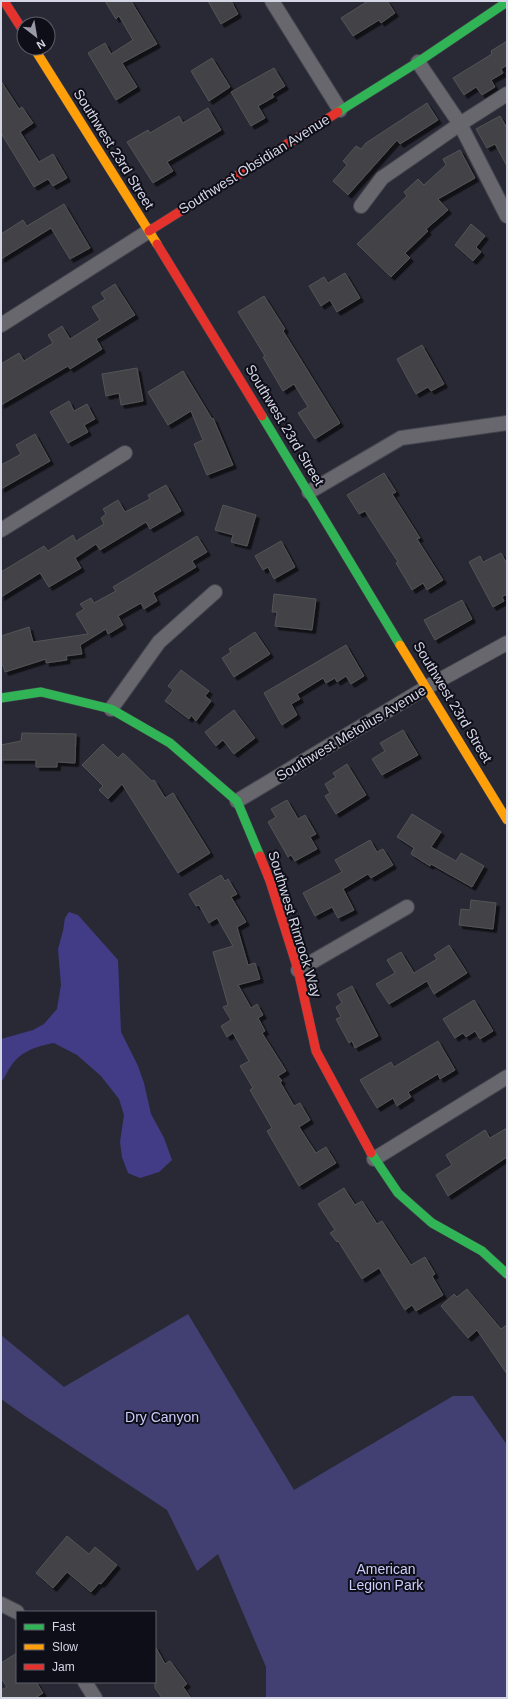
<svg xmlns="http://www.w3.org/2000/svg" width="508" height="1699" font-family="Helvetica,sans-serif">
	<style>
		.green { fill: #424072 }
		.water { fill: #423c87 }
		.building { fill: #424346; stroke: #535457; filter: url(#shadow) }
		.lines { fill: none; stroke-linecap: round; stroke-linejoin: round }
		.street-casing { stroke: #454650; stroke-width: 16 }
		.fast-casing { stroke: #454650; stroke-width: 10 }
		.slow-casing { stroke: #454650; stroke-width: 10 }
		.jam-casing { stroke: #454650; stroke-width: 10 }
		.street { stroke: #67676d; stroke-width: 14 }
		.fast { stroke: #30b455; stroke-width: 9 }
		.slow { stroke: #ff9f0a; stroke-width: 9 }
		.jam { stroke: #e5322d; stroke-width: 9 }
		.labels { text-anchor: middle; stroke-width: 4; stroke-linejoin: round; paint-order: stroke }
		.street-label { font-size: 14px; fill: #d5d6e5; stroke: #0e0e18 }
		.park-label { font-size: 14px; fill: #cbcdfb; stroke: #0e0e18 }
	</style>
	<defs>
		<filter id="shadow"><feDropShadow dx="3.5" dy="3.5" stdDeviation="0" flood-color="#0009"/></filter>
	</defs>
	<rect width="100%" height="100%" fill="#292935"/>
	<!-- green -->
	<polygon class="green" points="188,1314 294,1490 453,1396 473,1396 507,1445 507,1698 266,1698 266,1667 218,1554 197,1571 167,1510 25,1416 1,1399 1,1335 64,1387"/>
	<!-- water -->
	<path class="water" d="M69,912L78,915L118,960L121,1032L138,1066L144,1083L151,1114L164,1138L172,1160L159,1172L140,1178L128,1173L122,1157L120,1142L124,1115L119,1099L101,1076L77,1055L54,1043C37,1046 21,1051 11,1066C7,1071 5,1078 1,1082V1039L33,1030L44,1024L57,1009L61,985L58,949L63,931L65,918Z"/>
	<!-- building -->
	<g class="building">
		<polygon points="105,1 131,1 157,44 122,63 137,87 116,100 88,53 105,43 111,54 133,40 119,16 116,19"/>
		<polygon points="208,1 231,1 238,14 221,24"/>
		<polygon points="368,1 387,1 395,13 381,23 379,20 353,36 341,18"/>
		<polygon points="507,41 507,65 501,69 503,73 491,80 495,87 482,95 476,87 464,95 453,78 492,54 491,51"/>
		<polygon points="212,58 230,87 209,101 191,71"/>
		<polygon points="274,68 285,86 272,94 274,97 258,106 265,118 251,126 231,92"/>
		<polygon points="1,81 19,109 22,107 33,123 20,132 39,162 53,154 67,178 53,186 48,179 34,187 1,133"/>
		<polygon points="427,103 438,120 400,144 397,140 348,195 333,181 347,165 343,161 356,146 361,149 366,143"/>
		<polygon points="208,108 221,130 167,162 173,171 153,183 127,142 148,130 150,133 179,116 183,123"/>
		<polygon points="500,116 507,128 507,166 495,144 487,148 476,129"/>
		<polygon points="460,150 475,178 438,199 448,210 426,229 428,231 405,253 410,258 391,277 357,244 407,196 404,192 418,179 424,185 446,165 443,159"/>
		<polygon points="64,204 90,248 70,259 51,228 1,259 1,234 23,220 27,226"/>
		<polygon points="471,224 485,236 476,247 481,252 473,261 455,245"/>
		<polygon points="345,273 360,298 337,312 330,300 321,306 309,286 324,277 328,283"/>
		<polygon points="115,284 135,315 96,339 102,349 70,369 68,366 1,405 1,364 19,353 24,361 53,343 48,335 62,326 70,339 100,320 92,307 105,299 101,293"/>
		<polygon points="264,296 285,329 283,331 340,423 315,439 298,413 308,407 294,384 283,391 263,357 265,356 238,312"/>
		<polygon points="422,345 444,384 431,391 428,387 416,394 397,359"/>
		<polygon points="137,368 143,401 121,405 119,393 106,396 102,374"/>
		<polygon points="183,371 212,419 213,418 233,465 207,475 194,444 203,440 191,411 168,425 148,392"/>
		<polygon points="69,401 74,411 87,404 95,419 84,425 88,432 68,443 50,412"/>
		<polygon points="35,434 50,461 1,489 1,465 21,454 16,445"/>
		<polygon points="384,473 396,492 392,494 420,538 417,539 443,580 427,590 423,583 412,590 396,563 398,562 365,511 359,514 347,495"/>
		<polygon points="166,485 181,511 150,529 146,522 100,550 96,544 75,558 81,568 49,587 40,573 1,597 1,572 44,546 48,551 73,535 76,541 104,524 101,518 106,514 103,509 118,500 125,512 150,499 148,495"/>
		<polygon points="223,505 256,515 247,546 231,542 233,535 215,530"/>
		<polygon points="197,536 207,552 192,561 196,567 153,593 157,601 144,609 141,603 118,616 123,625 108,634 106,629 80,645 82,654 66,656 67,660 46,663 46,659 5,672 3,665 1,666 1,636 29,627 33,642 88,634 76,614 84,609 80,604 91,598 94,603 116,591 113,587"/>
		<polygon points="281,541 295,567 274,579 268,567 263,570 255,556"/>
		<polygon points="501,553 507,564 507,594 502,597 504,601 493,607 469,562 480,556 483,562"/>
		<polygon points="274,594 316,599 312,630 275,626 277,612 272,612"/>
		<polygon points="462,600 472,619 435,640 424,620"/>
		<polygon points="255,632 270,654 234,677 222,658 231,652 229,649"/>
		<polygon points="346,645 364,676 351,684 346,676 337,682 335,678 326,683 323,678 297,694 300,699 291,704 297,715 282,725 264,693"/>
		<polygon points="181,670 209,691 205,696 211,701 196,721 191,715 189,719 165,701 173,690 168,686"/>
		<polygon points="234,710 255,738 234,754 223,740 216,746 205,732"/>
		<polygon points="403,730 418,755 382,775 372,759 385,751 380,743"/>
		<polygon points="22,733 76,734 75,763 57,762 57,767 36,767 36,760 1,760 1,745 21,741"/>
		<polygon points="103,744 118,758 123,753 152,781 154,780 165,798 173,793 210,853 178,873 122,784 108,799 99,790 103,786 82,765"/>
		<polygon points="347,764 366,795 336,814 325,796 330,793 325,784 336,777 333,773"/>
		<polygon points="287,800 298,819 305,815 316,834 310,837 317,849 295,861 291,855 288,857 268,822 276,817 271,809"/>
		<polygon points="412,814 441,832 431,847 456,861 461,853 484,866 472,887 431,864 430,866 411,854 414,848 397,837"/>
		<polygon points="370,840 377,852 383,849 393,865 371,878 368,874 343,889 354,910 338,918 332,907 315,916 303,893 342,872 335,860"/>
		<polygon points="221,875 225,881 228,879 237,894 231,897 246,922 237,927 248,965 255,963 260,979 238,985 251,1008 257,1004 263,1015 258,1018 265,1031 262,1033 286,1071 278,1076 282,1081 280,1082 294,1106 300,1103 310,1120 299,1127 316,1153 326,1147 336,1163 299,1186 267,1131 272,1128 250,1090 253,1088 240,1066 249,1061 233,1033 227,1037 221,1026 231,1020 223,1007 228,1005 213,952 233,946 217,918 209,923 199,905 196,906 189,894"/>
		<polygon points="471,900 496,903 493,929 459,925 461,909 470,910"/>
		<polygon points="449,945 467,973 434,994 427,981 389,1004 376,984 395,973 387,960 401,952 414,973 437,959 434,955"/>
		<polygon points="352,986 378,1036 355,1048 352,1041 349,1043 336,1019 341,1017 336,1007 342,1003 337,994"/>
		<polygon points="474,1000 493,1031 480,1039 475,1031 466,1037 463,1033 455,1038 443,1019"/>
		<polygon points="438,1041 455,1070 440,1079 438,1074 408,1092 411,1097 397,1106 393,1098 377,1108 360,1080 391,1062 394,1067"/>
		<polygon points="507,1128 507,1157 448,1196 436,1175 452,1165 446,1155 485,1130 490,1138"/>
		<polygon points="344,1188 355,1205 362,1201 377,1224 382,1221 411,1265 425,1257 435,1274 432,1276 443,1295 416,1311 412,1305 405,1310 379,1268 362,1279 338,1241 337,1242 330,1233 335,1230 318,1204"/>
		<polygon points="467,1289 501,1329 507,1325 507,1374 477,1330 468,1338 441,1306 454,1294 457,1297"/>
		<polygon points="67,1536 89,1554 95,1547 117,1565 101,1584 99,1583 91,1592 67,1572 53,1588 36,1573"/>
		<polygon points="155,1646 165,1664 170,1661 187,1684 183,1687 191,1698 162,1698 155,1688"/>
		<polygon points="17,1653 17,1682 36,1682 43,1693 35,1698 1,1698 1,1690 7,1687 1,1678 1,1663"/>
	</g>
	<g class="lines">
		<!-- street casing -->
		<g class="street-casing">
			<g id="street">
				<polyline points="272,1 340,110"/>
				<polyline points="418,62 460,124 507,216"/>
				<polyline points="361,206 382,178 460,124 507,94"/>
				<polyline points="1,325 149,231"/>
				<polyline points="309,492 401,438 507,423"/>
				<polyline points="1,530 125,453"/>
				<polyline points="111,709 159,642 215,592"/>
				<polyline points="237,801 427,687 507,643"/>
				<polyline points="298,970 407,907"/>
				<polyline points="374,1159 507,1077"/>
				<polyline points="1,1604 17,1612"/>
				<polyline points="85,1682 95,1698"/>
			</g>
		</g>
		<!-- fast casing -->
		<g class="fast-casing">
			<g id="fast">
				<polyline points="338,112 418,62 507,2"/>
				<polyline points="262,416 400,645"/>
				<polyline points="1,698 41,692 111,709 170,743 237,801 260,856"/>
				<polyline points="371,1153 398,1193 432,1223 482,1251 507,1274"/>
			</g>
		</g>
		<!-- slow casing -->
		<g class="slow-casing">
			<g id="slow">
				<polyline points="34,48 157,244"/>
				<polyline points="400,645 507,820"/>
			</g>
		</g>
		<!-- jam casing -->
		<g class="jam-casing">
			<g id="jam">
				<polyline points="4,1 24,32"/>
				<polyline points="149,231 338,112"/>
				<polyline points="157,244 262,416"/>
				<polyline points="260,856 270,881 298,970 316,1051 371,1153"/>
			</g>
		</g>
		<!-- street -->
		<use href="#street" class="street"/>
		<!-- fast -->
		<use href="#fast" class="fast"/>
		<!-- slow -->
		<use href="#slow" class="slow"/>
		<!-- jam -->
		<use href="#jam" class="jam"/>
	</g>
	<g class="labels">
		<!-- street labels -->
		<g class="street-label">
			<text transform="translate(114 149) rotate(58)" y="5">Southwest 23rd Street</text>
			<text transform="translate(254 164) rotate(-32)" y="5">Southwest Obsidian Avenue</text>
			<text transform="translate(285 425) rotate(59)" y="5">Southwest 23rd Street</text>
			<text transform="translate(453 702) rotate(59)" y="5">Southwest 23rd Street</text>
			<text transform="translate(351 733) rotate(-31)" y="5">Southwest Metolius Avenue</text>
			<text transform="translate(295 924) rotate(73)" y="5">Southwest Rimrock Way</text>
		</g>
		<!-- park labels -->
		<g class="park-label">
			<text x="162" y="1422">Dry Canyon</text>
			<text x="386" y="1574">American<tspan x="386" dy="16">Legion Park</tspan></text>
		</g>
	</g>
	<!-- border -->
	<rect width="508" height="1699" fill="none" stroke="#d5d6e5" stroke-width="4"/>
	<!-- legend -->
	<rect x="16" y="1611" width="140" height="72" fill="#0e0e18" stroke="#5e5e6a"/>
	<rect x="24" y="1624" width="20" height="6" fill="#30b455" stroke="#5e5e6a"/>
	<text x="52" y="1631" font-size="12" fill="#d5d6e5">Fast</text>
	<rect x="24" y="1644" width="20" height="6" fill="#ff9f0a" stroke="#5e5e6a"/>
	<text x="52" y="1651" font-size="12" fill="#d5d6e5">Slow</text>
	<rect x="24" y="1664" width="20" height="6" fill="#e5322d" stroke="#5e5e6a"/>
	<text x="52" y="1671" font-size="12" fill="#d5d6e5">Jam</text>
	<!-- north arrow -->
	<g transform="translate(36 36) rotate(149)"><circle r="19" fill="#0e0e18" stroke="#5e5e6a"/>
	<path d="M0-3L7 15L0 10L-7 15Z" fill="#9999a7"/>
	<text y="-6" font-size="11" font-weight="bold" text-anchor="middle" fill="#d5d6e5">N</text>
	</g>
</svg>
